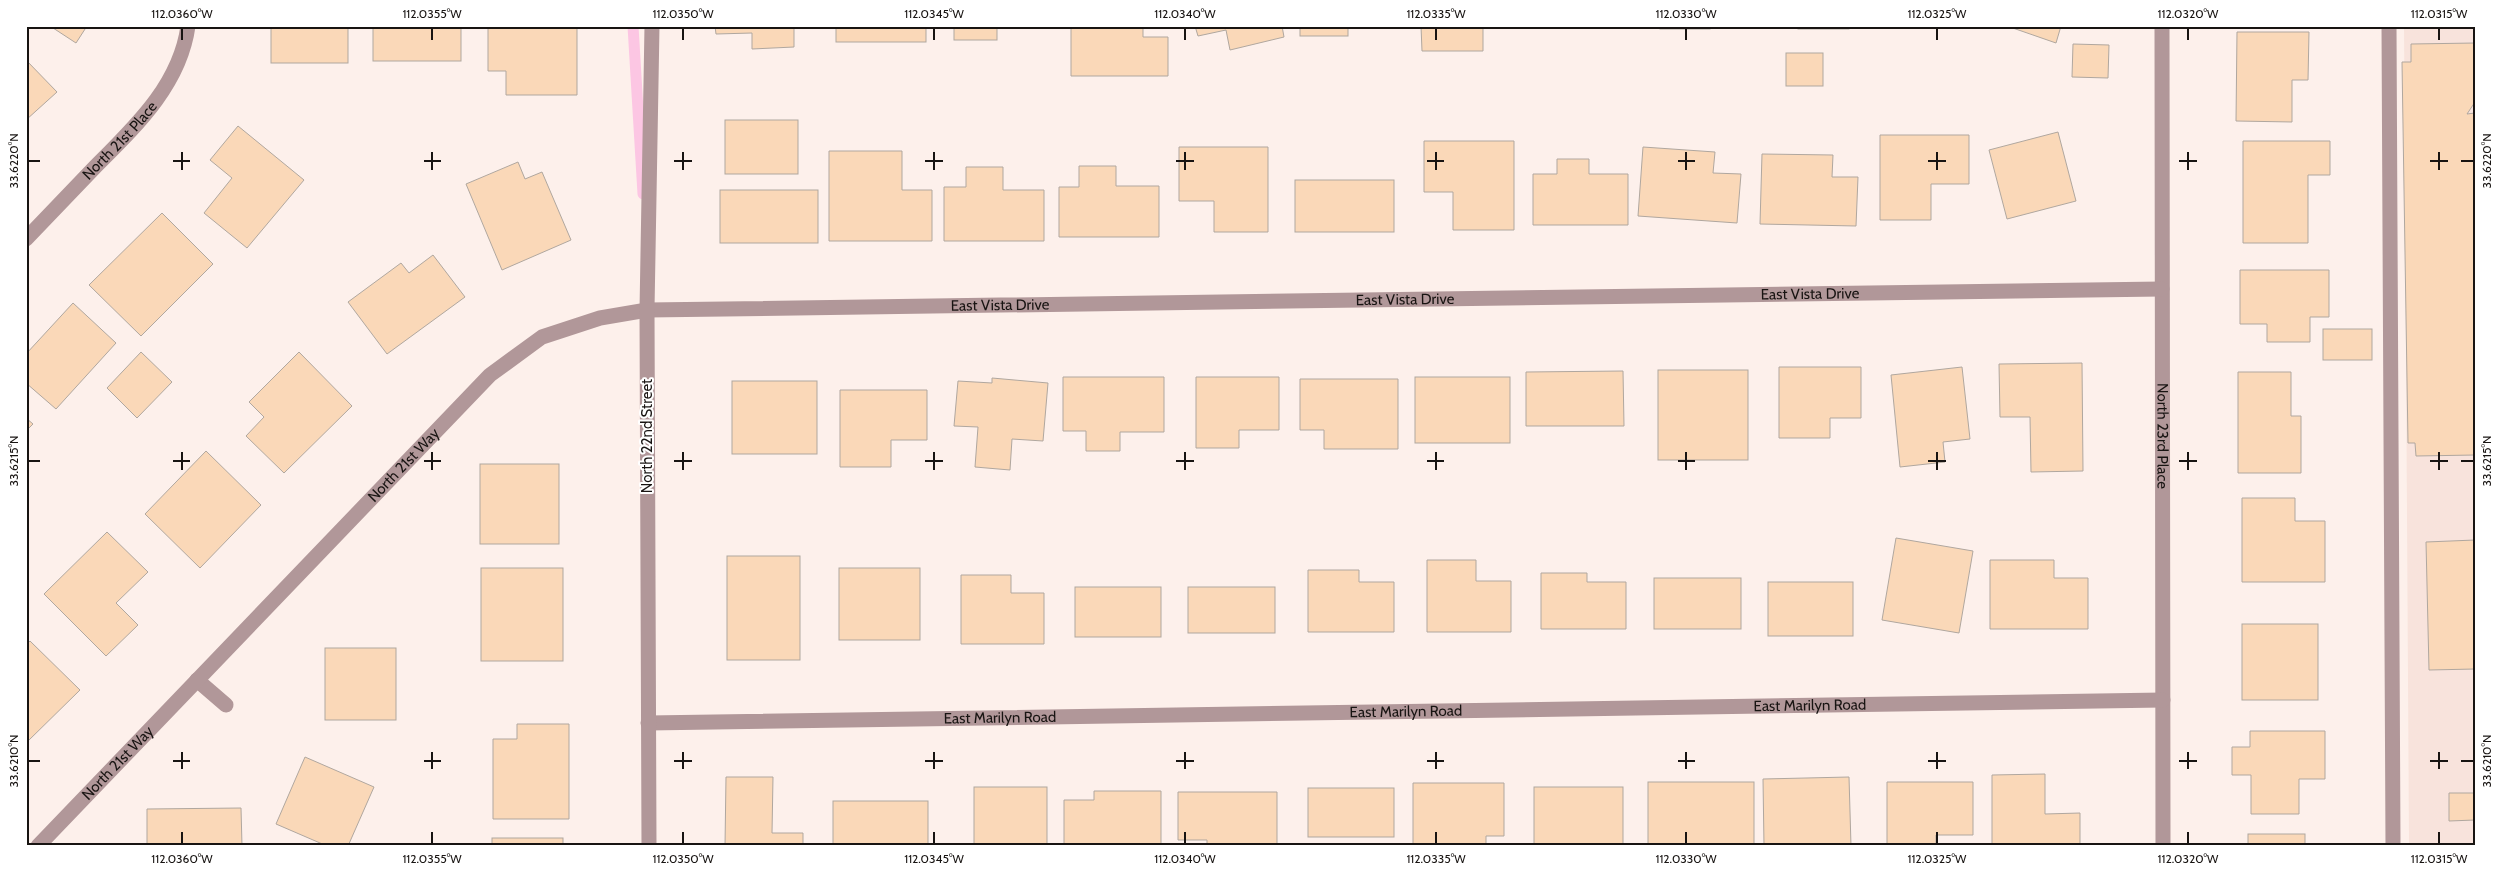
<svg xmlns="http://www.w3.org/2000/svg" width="2501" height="872" font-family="Cabin,sans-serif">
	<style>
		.built { fill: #f8e3dc }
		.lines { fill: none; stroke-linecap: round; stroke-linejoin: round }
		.stream { stroke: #fcc6e3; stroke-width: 11 }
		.building { fill: #fad8b8; stroke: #b0a79f }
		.lane { stroke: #b19799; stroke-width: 15 }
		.street { stroke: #b19799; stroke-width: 15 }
		.ticks { fill: none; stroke: #181412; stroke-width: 2 }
		.labels { text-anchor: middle; stroke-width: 4; stroke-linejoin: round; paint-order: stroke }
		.street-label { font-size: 15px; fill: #181412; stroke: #fff }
		.neatline { fill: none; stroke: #181412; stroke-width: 2 }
		.ticks-label { font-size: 12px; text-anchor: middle; fill: #181412 }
	</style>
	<rect width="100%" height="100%" fill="#fdf0eb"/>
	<!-- built -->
	<polygon class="built" points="2404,26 2475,26 2475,846 2409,846"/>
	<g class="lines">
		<!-- stream -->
		<polyline class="stream" points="633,26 643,194"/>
	</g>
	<!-- building -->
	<g class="building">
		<polygon points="50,26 87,26 76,43"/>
		<rect x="271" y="26" width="77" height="37"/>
		<rect x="373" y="26" width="88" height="35"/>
		<polygon points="488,26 577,26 577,95 506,95 506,71 488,71"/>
		<polygon points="715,26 794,26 794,47 752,49 752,33 716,34"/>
		<rect x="836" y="26" width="90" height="16"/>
		<rect x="954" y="26" width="43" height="14"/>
		<polygon points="1071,26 1143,26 1143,37 1168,37 1168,76 1071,76"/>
		<polygon points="1195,26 1282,26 1284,37 1230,50 1226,30 1198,36"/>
		<rect x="1300" y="26" width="48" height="10"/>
		<polygon points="1421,26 1483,26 1483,51 1422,51"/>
		<rect x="1529" y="26" width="99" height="2"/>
		<rect x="1660" y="26" width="50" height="3"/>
		<rect x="1798" y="26" width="51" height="3"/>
		<polygon points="2007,26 2061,26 2056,43"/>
		<polygon points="2237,32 2309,32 2308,80 2292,80 2292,122 2236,121"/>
		<polygon points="2475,43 2475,102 2467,114 2475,113 2475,455 2416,456 2415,443 2408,443 2402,62 2411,62 2411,44"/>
		<polygon points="2073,44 2109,45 2108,78 2072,77"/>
		<rect x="1786" y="53" width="37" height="33"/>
		<polygon points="26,60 57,92 26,120"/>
		<rect x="725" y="120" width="73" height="54"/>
		<polygon points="238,126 304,180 247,248 204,213 232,178 210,160"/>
		<polygon points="2058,132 2076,201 2007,219 1989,150"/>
		<polygon points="1880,135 1969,135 1969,184 1931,184 1931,220 1880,220"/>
		<polygon points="1424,141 1514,141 1514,230 1453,230 1453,192 1424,192"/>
		<polygon points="2243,141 2330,141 2330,175 2308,175 2308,243 2243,243"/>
		<polygon points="1179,147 1268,147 1268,232 1214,232 1214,201 1179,201"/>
		<polygon points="1643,147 1715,152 1713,173 1741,174 1737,223 1638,216"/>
		<polygon points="829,151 902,151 902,190 932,190 932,241 829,241"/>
		<polygon points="1762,154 1833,155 1832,177 1858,177 1856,226 1760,224"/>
		<polygon points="1557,159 1589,159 1589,174 1628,174 1628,225 1533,225 1533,174 1557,174"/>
		<polygon points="518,162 525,179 542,172 571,240 502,270 466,184"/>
		<polygon points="1079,166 1116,166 1116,186 1159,186 1159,237 1059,237 1059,187 1079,187"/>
		<polygon points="966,167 1003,167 1003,190 1044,190 1044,241 944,241 944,187 966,187"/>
		<rect x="1295" y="180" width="99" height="52"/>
		<rect x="720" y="190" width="98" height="53"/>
		<polygon points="162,213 213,264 141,336 89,285"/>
		<polygon points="433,255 465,297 387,354 348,302 401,263 409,273"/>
		<polygon points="2240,270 2329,270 2329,317 2310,317 2310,342 2267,342 2267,324 2240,324"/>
		<polygon points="73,303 116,343 56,409 26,383 26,354"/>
		<rect x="2323" y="329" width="49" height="31"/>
		<polygon points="141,352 172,382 137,418 107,388"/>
		<polygon points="299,352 352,406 284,473 246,436 264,417 249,402"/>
		<polygon points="2082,363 2083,471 2031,472 2030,417 2000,417 1999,364"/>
		<polygon points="1779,367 1861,367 1861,418 1830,418 1830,438 1779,438"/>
		<polygon points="1962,367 1970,439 1943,442 1945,462 1900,467 1891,375"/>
		<rect x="1658" y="370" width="90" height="90"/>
		<polygon points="1623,371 1624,426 1526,426 1526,372"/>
		<polygon points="2238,372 2291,372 2291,416 2301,416 2301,473 2238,473"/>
		<polygon points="1063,377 1164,377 1164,432 1120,432 1120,451 1086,451 1086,431 1063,431"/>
		<polygon points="1196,377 1279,377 1279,430 1239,430 1239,448 1196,448"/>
		<rect x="1415" y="377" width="95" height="66"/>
		<polygon points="992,378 1048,383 1043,441 1012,439 1010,470 975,467 978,427 954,426 958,381 992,383"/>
		<polygon points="1300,379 1398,379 1398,449 1324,449 1324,430 1300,430"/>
		<rect x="732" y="381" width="85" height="73"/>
		<polygon points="840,390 927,390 927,440 891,440 891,467 840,467"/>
		<polygon points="26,418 33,424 26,431"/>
		<polygon points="206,451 261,505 200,568 145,514"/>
		<rect x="480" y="464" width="79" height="80"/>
		<polygon points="2242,498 2295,498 2295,521 2325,521 2325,582 2242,582"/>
		<polygon points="107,532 148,572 116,603 138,625 106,656 44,594"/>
		<polygon points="1896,538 1973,551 1959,633 1882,620"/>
		<polygon points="2475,540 2475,669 2429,670 2426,542"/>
		<rect x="727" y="556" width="73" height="104"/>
		<polygon points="1427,560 1476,560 1476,581 1511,581 1511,632 1427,632"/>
		<polygon points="1990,560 2054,560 2054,578 2088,578 2088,629 1990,629"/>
		<rect x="481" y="568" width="82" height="93"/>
		<rect x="839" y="568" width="81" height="72"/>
		<polygon points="1308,570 1359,570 1359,582 1394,582 1394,632 1308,632"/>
		<polygon points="1541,573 1587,573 1587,582 1626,582 1626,629 1541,629"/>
		<polygon points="961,575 1011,575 1011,593 1044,593 1044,644 961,644"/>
		<rect x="1654" y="578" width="87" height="51"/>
		<rect x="1768" y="582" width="85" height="54"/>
		<rect x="1075" y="587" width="86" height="50"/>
		<rect x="1188" y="587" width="87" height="46"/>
		<rect x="2242" y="624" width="76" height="76"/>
		<polygon points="30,641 80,690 27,742 26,645"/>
		<rect x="325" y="648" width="71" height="72"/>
		<polygon points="517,724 569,724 569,819 493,819 493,739 517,739"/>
		<polygon points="2250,731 2325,731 2325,779 2299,779 2299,814 2251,814 2251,775 2232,775 2232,747 2250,747"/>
		<polygon points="305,757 374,787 348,846 327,846 276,824"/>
		<polygon points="2045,774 2045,814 2080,813 2080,846 1992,846 1992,775"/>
		<polygon points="726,777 773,777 772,833 803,833 803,846 725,846"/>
		<polygon points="1849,777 1851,846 1764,846 1763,779"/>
		<rect x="1648" y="782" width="106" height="64"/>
		<polygon points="1887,782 1973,782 1973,835 1936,835 1936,846 1887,846"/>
		<polygon points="1413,783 1504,783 1504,836 1486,836 1486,846 1413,846"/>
		<rect x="974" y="787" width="73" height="59"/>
		<rect x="1534" y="787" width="89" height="59"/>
		<rect x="1308" y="788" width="86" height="49"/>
		<polygon points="1094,791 1161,791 1161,846 1064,846 1064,800 1094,800"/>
		<polygon points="1178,792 1277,792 1277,846 1207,846 1207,840 1178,840"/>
		<polygon points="2449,793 2475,793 2475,820 2449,821"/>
		<rect x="833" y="801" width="95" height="45"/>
		<polygon points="241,808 242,846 147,846 147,809"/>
		<rect x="2248" y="834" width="57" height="12"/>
		<rect x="492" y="838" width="71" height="8"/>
	</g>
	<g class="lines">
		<!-- lane -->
		<polyline class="lane" points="2389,26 2393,846"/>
		<!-- street -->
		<g class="street">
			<path id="s1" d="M2162,26L2163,846"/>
			<path id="s2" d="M26,239C49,215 72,191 95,167C135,127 180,85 188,26"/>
			<polyline points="197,680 226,705"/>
			<path id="s3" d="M648,723L2163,700"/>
			<path id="s4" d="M38,846L490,375L542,337L600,318L647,310L2162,289"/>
			<polyline points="649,846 647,310 652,26"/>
		</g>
	</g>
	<!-- ticks -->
	<path class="ticks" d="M182,28V40M432,28V40M683,28V40M934,28V40M1185,28V40M1436,28V40M1686,28V40M1937,28V40M2188,28V40M2439,28V40M182,152V170M432,152V170M683,152V170M934,152V170M1185,152V170M1436,152V170M1686,152V170M1937,152V170M2188,152V170M2439,152V170M28,161H40M173,161H190M424,161H441M674,161H692M925,161H943M1176,161H1194M1427,161H1444M1678,161H1695M1928,161H1946M2179,161H2197M2430,161H2448M2461,161H2474M182,452V470M432,452V470M683,452V470M934,452V470M1185,452V470M1436,452V470M1686,452V470M1937,452V470M2188,452V470M2439,452V470M28,461H40M173,461H190M424,461H441M674,461H692M925,461H943M1176,461H1194M1427,461H1444M1678,461H1695M1928,461H1946M2179,461H2197M2430,461H2448M2461,461H2474M182,752V769M432,752V769M683,752V769M934,752V769M1185,752V769M1436,752V769M1686,752V769M1937,752V769M2188,752V769M2439,752V769M28,761H40M173,761H190M424,761H441M674,761H692M925,761H943M1176,761H1194M1427,761H1444M1678,761H1695M1928,761H1946M2179,761H2197M2430,761H2448M2461,761H2474M182,832V844M432,832V844M683,832V844M934,832V844M1185,832V844M1436,832V844M1686,832V844M1937,832V844M2188,832V844M2439,832V844"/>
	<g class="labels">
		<!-- street labels -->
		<g class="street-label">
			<text dy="5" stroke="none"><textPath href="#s2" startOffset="136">North 21st Place</textPath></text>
			<text dy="5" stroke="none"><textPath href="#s4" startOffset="1989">East Vista Drive</textPath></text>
			<text dy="5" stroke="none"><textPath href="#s4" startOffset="1584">East Vista Drive</textPath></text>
			<text dy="5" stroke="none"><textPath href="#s4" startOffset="1179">East Vista Drive</textPath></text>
			<text transform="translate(647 436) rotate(-90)" y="5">North 22nd Street</text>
			<text dy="5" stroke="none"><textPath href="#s1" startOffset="410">North 23rd Place</textPath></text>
			<text dy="5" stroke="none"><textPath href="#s4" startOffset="528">North 21st Way</textPath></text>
			<text dy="5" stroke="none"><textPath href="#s3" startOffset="1162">East Marilyn Road</textPath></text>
			<text dy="5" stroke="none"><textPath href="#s3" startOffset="758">East Marilyn Road</textPath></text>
			<text dy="5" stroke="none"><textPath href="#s3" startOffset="352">East Marilyn Road</textPath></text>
			<text dy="5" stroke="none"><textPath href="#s4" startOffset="115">North 21st Way</textPath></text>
		</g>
	</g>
	<!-- border -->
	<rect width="2501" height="872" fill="none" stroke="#ffffff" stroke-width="55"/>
	<rect x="28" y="28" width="2446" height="816" class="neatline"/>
	<g class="ticks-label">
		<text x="182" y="18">112.0360°W</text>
		<text x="432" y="18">112.0355°W</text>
		<text x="683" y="18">112.0350°W</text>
		<text x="934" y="18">112.0345°W</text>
		<text x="1185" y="18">112.0340°W</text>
		<text x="1436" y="18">112.0335°W</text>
		<text x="1686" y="18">112.0330°W</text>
		<text x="1937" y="18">112.0325°W</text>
		<text x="2188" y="18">112.0320°W</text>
		<text x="2439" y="18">112.0315°W</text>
		<text transform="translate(14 161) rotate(-90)" y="4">33.6220°N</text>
		<text transform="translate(2487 161) rotate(-90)" y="4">33.6220°N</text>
		<text transform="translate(14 461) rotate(-90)" y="4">33.6215°N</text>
		<text transform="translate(2487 461) rotate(-90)" y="4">33.6215°N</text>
		<text transform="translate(14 761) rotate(-90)" y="4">33.6210°N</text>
		<text transform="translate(2487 761) rotate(-90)" y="4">33.6210°N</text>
		<text x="182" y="863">112.0360°W</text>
		<text x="432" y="863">112.0355°W</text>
		<text x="683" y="863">112.0350°W</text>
		<text x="934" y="863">112.0345°W</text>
		<text x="1185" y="863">112.0340°W</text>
		<text x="1436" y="863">112.0335°W</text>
		<text x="1686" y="863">112.0330°W</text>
		<text x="1937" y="863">112.0325°W</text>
		<text x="2188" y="863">112.0320°W</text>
		<text x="2439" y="863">112.0315°W</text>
	</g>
</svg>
